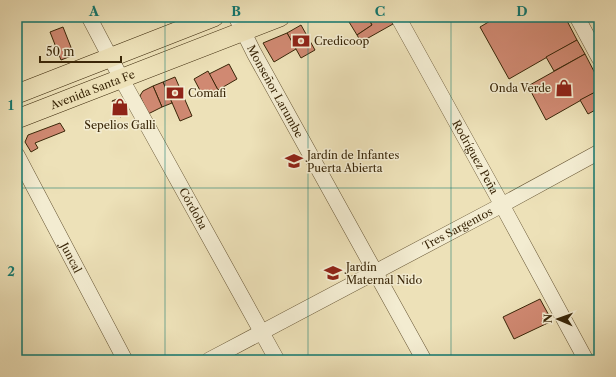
<svg xmlns="http://www.w3.org/2000/svg" width="616" height="377" font-family="'Libre Caslon Text',serif">
	<style>
		.building { fill: #d08972; stroke: #392608 }
		.lines { fill: none; stroke-linecap: round; stroke-linejoin: round }
		.minor-casing { stroke: #665534; stroke-width: 16 }
		.major-casing { stroke: #392608; stroke-width: 20 }
		.minor { stroke: #f3ecd1; stroke-width: 15 }
		.major { stroke: #ede1b8; stroke-width: 19 }
		.grid { fill: none; stroke: #0f766e; stroke-width: 1; stroke-opacity: 0.55 }
		.labels { text-anchor: middle; stroke-width: 3; stroke-linejoin: round; paint-order: stroke }
		.poi-label { font-size: 11px; fill: #392608; stroke: #f3ecd1; text-anchor: start }
		.street-label { font-size: 11px; fill: #392608; stroke: #f3ecd1 }
		.neatline { fill: none; stroke: #0f766e; stroke-width: 1.5 }
		.grid-label { font-size: 13px; text-anchor: middle; font-weight: bold; fill: #0f766e }
	</style>
	<rect width="100%" height="100%" fill="#ede1b8"/>
	<filter id="stains"><feTurbulence type="fractalNoise" baseFrequency=".005" numOctaves="4"/><feColorMatrix values="0 0 0 0 .2 0 0 0 0 .09 0 0 0 0 .02 0 0 0 .5 -.17"/></filter>
	<radialGradient id="worn" r=".72"><stop offset=".6" stop-color="#630" stop-opacity="0"/><stop offset="1" stop-color="#630" stop-opacity=".3"/></radialGradient>
	<!-- building -->
	<g class="building">
		<polygon points="346,17 368,17 372,25 357,35"/>
		<polygon points="368,17 389,17 393,24 361,42 357,35 372,25"/>
		<polygon points="497,17 565,17 577,40 509,79 480,27"/>
		<polygon points="301,25 315,50 301,58 287,33"/>
		<polygon points="63,27 74,55 61,60 50,32"/>
		<polygon points="287,33 296,49 274,62 263,43"/>
		<polygon points="577,40 585,54 554,71 546,57"/>
		<polygon points="585,54 599,81 599,90 546,120 528,86"/>
		<polygon points="229,64 237,79 218,90 209,74"/>
		<polygon points="208,71 218,90 204,98 194,79"/>
		<polygon points="175,77 192,116 180,121 163,82"/>
		<polygon points="163,82 172,103 162,107 153,86"/>
		<polygon points="153,86 162,107 148,114 140,96 141,94 143,91"/>
		<polygon points="599,90 599,108 588,114 580,100"/>
		<polygon points="117,99 122,102 128,113 120,117 112,101"/>
		<polygon points="60,123 65,131 35,143 38,148 31,152 25,142 28,135"/>
		<polygon points="540,299 552,321 514,339 503,317"/>
	</g>
	<g class="lines">
		<!-- minor casing -->
		<g class="minor-casing">
			<g id="minor">
				<path id="s1" d="M89,17L121,78L277,360"/>
				<path id="s2" d="M236,17L254,53L424,360"/>
				<path id="s3" d="M398,17L502,205L586,360"/>
				<polyline points="577,17 599,58"/>
				<path id="s4" d="M17,155L125,360"/>
				<path id="s5" d="M209,360L502,205L599,152"/>
			</g>
		</g>
		<!-- major casing -->
		<g class="major-casing">
			<g id="major">
				<polyline points="17,94 214,17"/>
				<path id="s6" d="M17,119L280,17"/>
			</g>
		</g>
		<!-- minor -->
		<use href="#minor" class="minor"/>
		<!-- major -->
		<use href="#major" class="major"/>
	</g>
	<!-- grid -->
	<path class="grid" d="M165,17V360M308,17V360M451,17V360M17,188H599"/>
	<!-- icons -->
	<defs>
		<g id="bank-bare" transform="scale(1.38)"><path d="M-6-4H6V4H-6ZM0-2.3a2.3 2.3 0 1 0 0 4.6a2.3 2.3 0 1 0 0-4.6Z" fill="#8f2418" stroke="#f3ecd1" stroke-width="2.5" paint-order="stroke"/></g>
		<g id="shop-bare" transform="scale(1.38)"><path d="M-5-2.5h2.3a2.7 3.5 0 0 1 5.4 0H5L5.5 6h-11ZM-1.5-2.5h3a1.5 2.3 0 0 0-3 0Z" fill="#8f2418" stroke="#f3ecd1" stroke-width="2.5" paint-order="stroke"/></g>
		<g id="school-bare" transform="scale(1.38)"><path d="M0-5L7-2L0 1L-7-2ZM-4 1L0 2.5L4 1V4Q0 6-4 4Z" fill="#8f2418" stroke="#f3ecd1" stroke-width="2.5" paint-order="stroke"/></g>
	</defs>
	<g fill-rule="evenodd">
		<use href="#bank-bare" x="301" y="41"/>
		<use href="#shop-bare" x="564" y="88"/>
		<use href="#bank-bare" x="175" y="93"/>
		<use href="#shop-bare" x="120" y="107"/>
		<use href="#school-bare" x="294" y="161"/>
		<use href="#school-bare" x="333" y="273"/>
	</g>
	<g class="labels">
		<!-- poi labels -->
		<g class="poi-label">
			<text x="314" y="45">Credicoop</text>
			<text x="551" y="92" text-anchor="end">Onda Verde</text>
			<text x="188" y="97">Comafi</text>
			<text x="120" y="129" text-anchor="middle">Sepelios Galli</text>
			<text x="307" y="159">Jardín de Infantes<tspan x="307" dy="13">Puerta Abierta</tspan></text>
			<text x="346" y="271">Jardín<tspan x="346" dy="13">Maternal Nido</tspan></text>
		</g>
		<!-- street labels -->
		<g class="street-label">
			<text dy="4" stroke="none"><textPath href="#s6" startOffset="81">Avenida Santa Fe</textPath></text>
			<text dy="4" stroke="none"><textPath href="#s2" startOffset="84">Monseñor Larumbe</textPath></text>
			<text dy="4" stroke="none"><textPath href="#s3" startOffset="160">Rodríguez Peña</textPath></text>
			<text dy="4" stroke="none"><textPath href="#s1" startOffset="218">Córdoba</textPath></text>
			<text dy="4" stroke="none"><textPath href="#s5" startOffset="281">Tres Sargentos</textPath></text>
			<text dy="4" stroke="none"><textPath href="#s4" startOffset="116">Juncal</textPath></text>
		</g>
	</g>
	<!-- margin -->
	<rect width="616" height="377" fill="none" stroke="#ede1b8" stroke-width="44"/>
	<!-- north arrow -->
	<g transform="translate(558 319) rotate(272)" stroke="#f3ecd1" stroke-width="3" paint-order="stroke">
	<path d="M0-3L7 15L0 10L-7 15Z" fill="#392608"/>
	<text y="-6" font-size="11" font-weight="bold" text-anchor="middle" fill="#392608">N</text>
	</g>
	<!-- scale -->
	<path d="M40 56v6h81v-6" fill="none" stroke="#392608" stroke-width="2"/>
	<text x="46" y="56" font-size="12" fill="#392608" stroke="#f3ecd1" stroke-width="3" paint-order="stroke">50 m</text>
	<rect x="22" y="22" width="572" height="333" class="neatline"/>
	<g class="grid-label">
		<text x="94" y="16">A</text>
		<text x="236" y="16">B</text>
		<text x="380" y="16">C</text>
		<text x="522" y="16">D</text>
		<text x="11" y="110">1</text>
		<text x="11" y="276">2</text>
	</g>
	<rect width="100%" height="100%" filter="url(#stains)"/>
	<rect width="100%" height="100%" fill="url(#worn)"/>
</svg>
